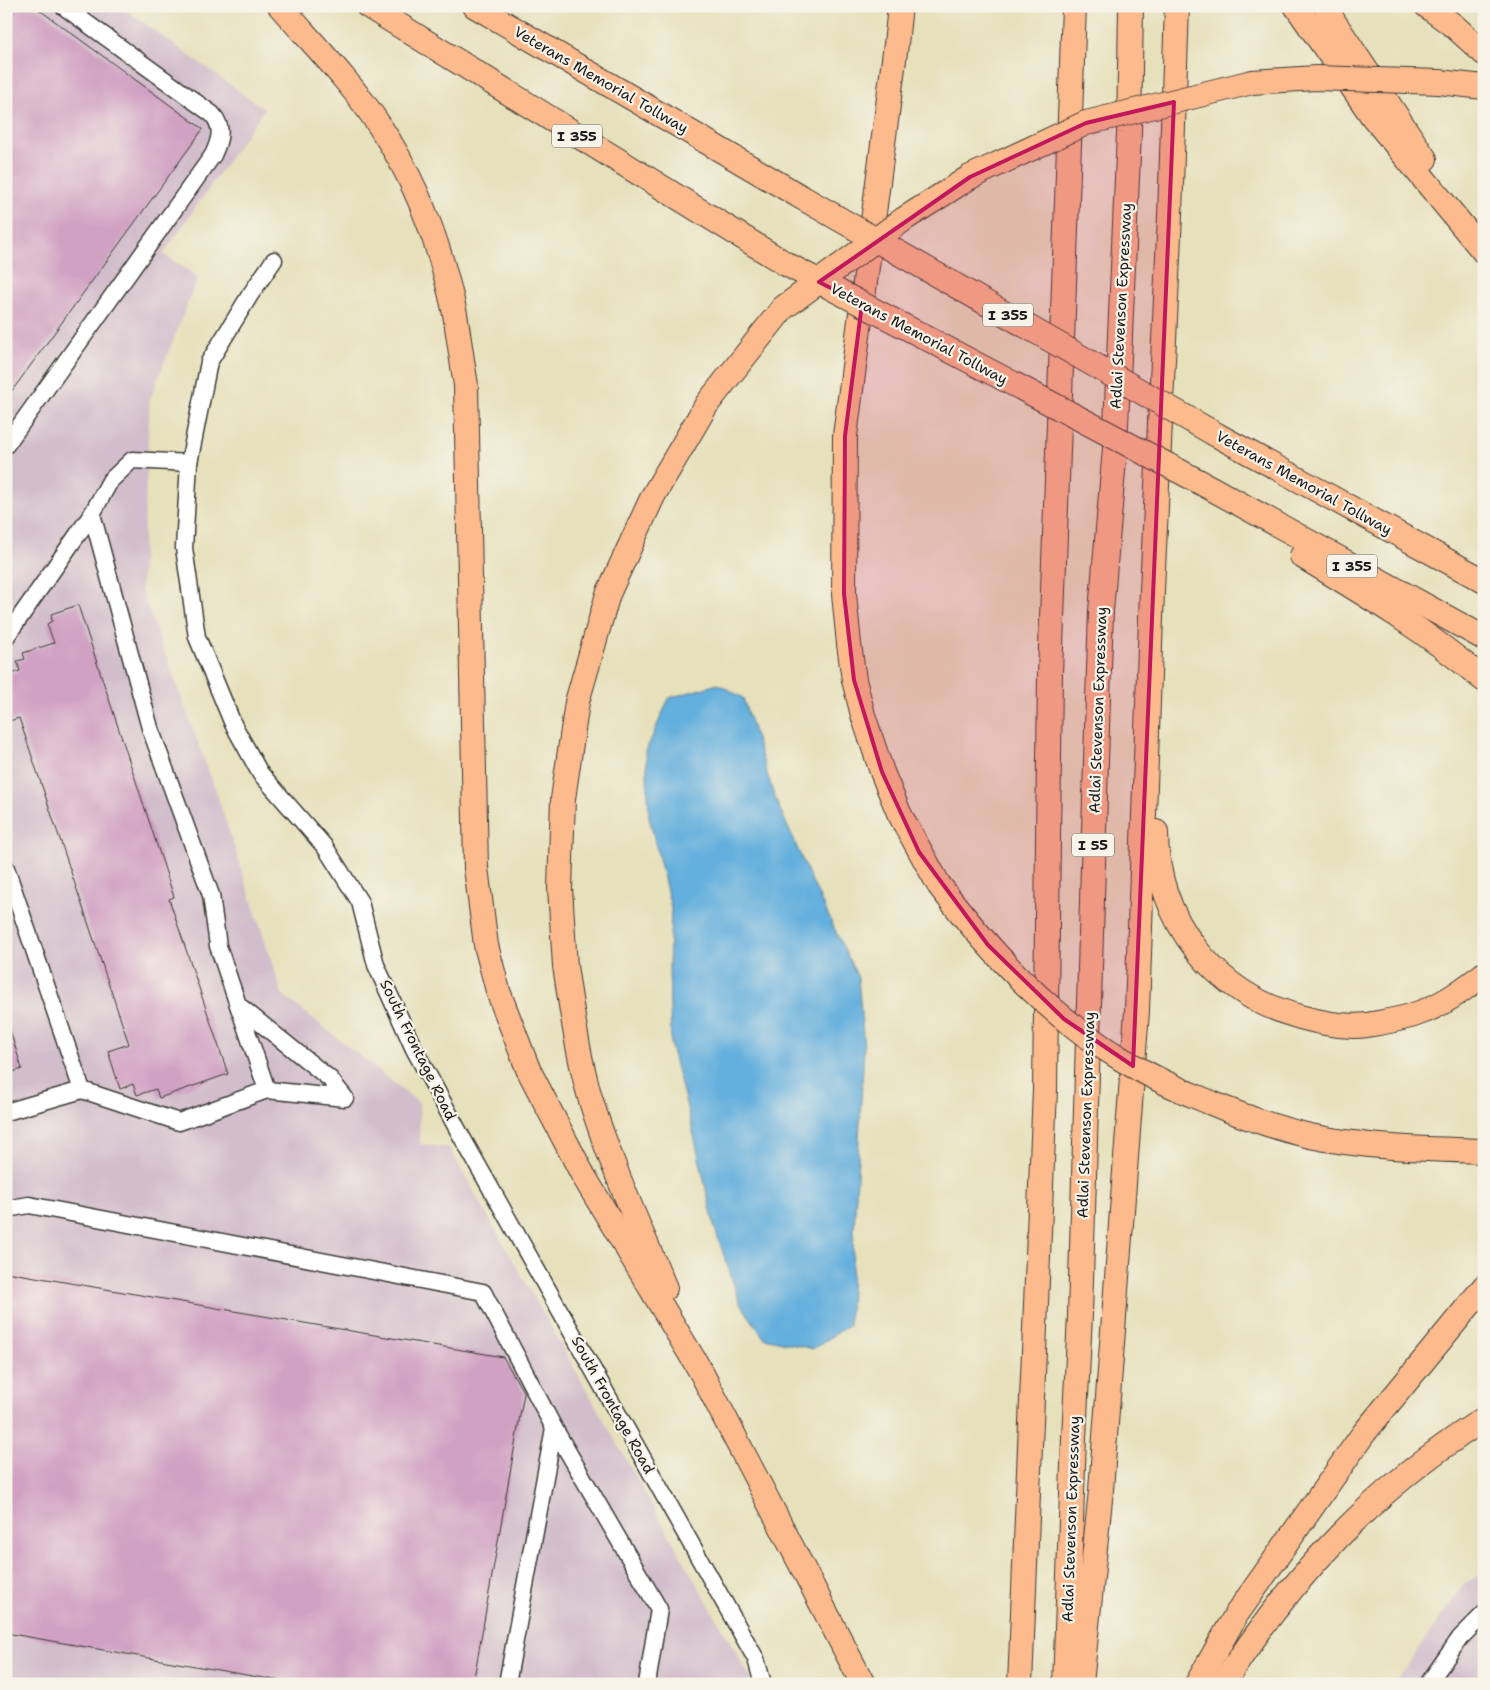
<svg xmlns="http://www.w3.org/2000/svg" width="1490" height="1690" font-family="'Shantell Sans',sans-serif">
	<style>
		.industrial { fill: #d1bdcb }
		.water { fill: #64afdd; stroke: #40667c }
		.building { fill: #d0a1c2 }
		.lines { fill: none; stroke-linecap: round; stroke-linejoin: round }
		.minor-casing { stroke: #3a3934; stroke-width: 19 }
		.highway-casing { stroke: #3a3934; stroke-width: 26 }
		.minor { stroke: #fff; stroke-width: 16 }
		.highway { stroke: #fcba8d; stroke-width: 24 }
		.highway-bridge-casing { stroke: #3a3934; stroke-width: 26; stroke-linecap: butt }
		.highway-bridge { stroke: #fcba8d; stroke-width: 24 }
		.marked { fill: #c2185b; fill-opacity: 0.2; stroke: #c2185b; stroke-width: 4; stroke-linejoin: round }
		.labels { text-anchor: middle; stroke-width: 4.5; stroke-linejoin: round; paint-order: stroke }
		.shield { fill: #f7f3e8; stroke: #5e5c59; stroke-width: 1 }
		.shield-label { font-size: 14px; font-weight: bold; fill: #1c1c1c }
		.street-label { font-size: 15px; fill: #1c1c1c; stroke: #f7f3e8 }
	</style>
	<rect width="100%" height="100%" fill="#f7f3e8"/>
	<filter id="ink" filterUnits="userSpaceOnUse"><feTurbulence type="fractalNoise" baseFrequency=".02" numOctaves="2"/><feDisplacementMap in="SourceGraphic" scale="10" xChannelSelector="R" yChannelSelector="G"/><feConvolveMatrix kernelMatrix="1 2 1 2 8 2 1 2 1" color-interpolation-filters="sRGB"/></filter>
	<filter id="wash" filterUnits="userSpaceOnUse"><feTurbulence type="fractalNoise" baseFrequency=".0096" numOctaves="4" result="noise"/><feDisplacementMap in="SourceGraphic" scale="20" xChannelSelector="R" yChannelSelector="G"/><feGaussianBlur stdDeviation="1.12" result="paint"/><feColorMatrix in="noise" values="0 0 0 0 0 0 0 0 0 0 0 0 0 0 0 0 0 1.4 0 .05"/><feComposite in="paint" operator="in"/></filter>
	<g filter="url(#wash)">
		<rect width="100%" height="100%" fill="#e6e0bb"/>
		<!-- industrial -->
		<g class="industrial">
			<polygon points="6,6 120,6 264,109 163,254 198,277 150,399 141,590 216,791 282,994 419,1103 420,1144 449,1148 750,1677 750,1684 6,1684"/>
			<polygon points="1484,1573 1484,1684 1394,1684 1465,1583"/>
		</g>
		<!-- water -->
		<polygon class="water" points="718,684 743,698 775,798 810,877 858,978 864,1047 849,1325 813,1349 764,1338 740,1303 715,1229 692,1127 671,1046 669,968 671,908 649,817 646,751 669,698"/>
		<g id="blocks">
			<!-- building -->
			<g class="building">
				<polygon points="6,6 34,6 203,129 6,399"/>
				<polygon points="78,605 174,897 169,899 228,1074 159,1098 156,1089 137,1095 133,1084 120,1089 108,1051 129,1044 19,718 6,722 6,676 20,671 17,661 25,659 23,653 54,643 47,624 52,621 51,614"/>
				<polygon points="9,1027 22,1069 6,1074 6,1028"/>
				<polygon points="6,1272 503,1357 524,1393 473,1684 298,1684 6,1633"/>
			</g>
		</g>
	</g>
	<g filter="url(#ink)">
		<use href="#blocks" fill-opacity="0" stroke="#3a3934" stroke-width="1"/>
		<g class="lines">
			<!-- minor casing -->
			<g class="minor-casing">
				<g id="minor">
					<polyline points="274,260 250,295 209,362 189,463 184,548 197,637 233,724 260,773 325,847 360,902 376,965 414,1049 459,1132 756,1659 763,1684"/>
					<path d="M6,445L213,155C220,140 224,127 212,114L63,6"/>
					<polyline points="6,637 92,514 110,481 132,460 189,463"/>
					<polyline points="6,868 82,1090 6,1112"/>
					<polyline points="238,1005 330,1079 345,1098 267,1090"/>
					<polyline points="82,1090 179,1122 267,1090 218,946 211,895 150,728 92,514"/>
					<polyline points="6,1209 29,1205 483,1292 554,1428 507,1684"/>
					<polyline points="554,1428 659,1609 647,1684"/>
					<polyline points="1428,1684 1460,1638 1484,1614"/>
				</g>
			</g>
			<!-- highway casing -->
			<g class="highway-casing">
				<g id="highway">
					<path d="M280,6C314,45 351,82 379,125C417,182 441,248 455,314C459,338 462,362 466,385L476,868L486,945L498,991L528,1069L583,1175L700,1370L863,1684"/>
					<polyline points="368,6 786,264"/>
					<polyline points="475,6 801,197"/>
					<polyline points="900,6 896,44 845,436 844,594 849,644 854,680 863,715 882,772 899,813 939,885"/>
					<polyline points="1296,6 1373,117 1484,252"/>
					<polyline points="1325,6 1334,22 1425,159"/>
					<polyline points="1427,6 1454,26 1484,53"/>
					<polyline points="1439,82 1484,87"/>
					<polyline points="1215,434 1484,581"/>
					<polyline points="1198,481 1484,638"/>
					<path d="M1302,556C1365,594 1428,632 1484,680"/>
					<path d="M1156,832C1156,921 1215,994 1300,1017C1322,1023 1345,1028 1367,1025C1384,1022 1404,1019 1419,1013C1443,1005 1464,989 1484,974"/>
					<path d="M565,966C572,1011 578,1057 591,1101C611,1165 639,1226 665,1288"/>
					<path d="M1209,1102C1242,1116 1275,1128 1310,1136C1367,1148 1426,1149 1484,1151"/>
					<polyline points="1020,1684 1045,1090 1050,674 1074,6"/>
					<polyline points="1065,1684 1074,1438 1080,1315 1097,727 1101,611 1115,448 1129,133 1131,6"/>
					<polyline points="1081,1684 1101,1490 1137,1011 1152,590 1170,215 1177,6"/>
					<polyline points="1197,1684 1236,1615 1364,1433 1484,1287"/>
					<path d="M1223,1684C1292,1576 1375,1488 1484,1419"/>
				</g>
			</g>
			<!-- minor -->
			<use href="#minor" class="minor"/>
			<!-- highway -->
			<use href="#highway" class="highway"/>
			<!-- highway-bridge casing -->
			<g class="highway-bridge-casing">
				<g id="highway-bridge">
					<polyline points="801,197 1215,434"/>
					<polyline points="786,264 1198,481"/>
					<path d="M939,885C991,953 1049,1016 1123,1060C1151,1077 1179,1090 1209,1102"/>
					<polyline points="565,966 560,888 563,799 577,702 608,594 653,496 707,404 783,308 904,219 970,177 1086,123 1252,82 1316,78 1439,82"/>
				</g>
			</g>
			<!-- highway-bridge -->
			<use href="#highway-bridge" class="highway-bridge"/>
		</g>
	</g>
	<!-- marked area -->
	<path class="marked" d="M1174,102L1133,1066L1064,1019L988,945L919,852L882,772L854,680L844,594L845,436L862,304L819,282L970,177L1086,123Z"/>
	<g class="labels">
		<!-- shield labels -->
		<g class="shield">
			<rect x="552" y="124.5" width="50" height="23" rx="4"/>
			<rect x="983" y="303.5" width="50" height="23" rx="4"/>
			<rect x="1327" y="554.5" width="50" height="23" rx="4"/>
			<rect x="1072" y="833.5" width="42" height="23" rx="4"/>
		</g>
		<g class="shield-label">
			<text x="577" y="141">I 355</text>
			<text x="1008" y="320">I 355</text>
			<text x="1352" y="571">I 355</text>
			<text x="1093" y="850">I 55</text>
		</g>
		<!-- street labels -->
		<g class="street-label">
			<text transform="translate(601 80) rotate(30)" y="5">Veterans Memorial Tollway</text>
			<text transform="translate(1121 306) rotate(-87)" y="5">Adlai Stevenson Expressway</text>
			<text transform="translate(919 334) rotate(28)" y="5">Veterans Memorial Tollway</text>
			<text transform="translate(1304 483) rotate(29)" y="5">Veterans Memorial Tollway</text>
			<text transform="translate(1098 710) rotate(-88)" y="5">Adlai Stevenson Expressway</text>
			<text transform="translate(418 1050) rotate(64)" y="5">South Frontage Road</text>
			<text transform="translate(1086 1115) rotate(-88)" y="5">Adlai Stevenson Expressway</text>
			<text transform="translate(613 1405) rotate(61)" y="5">South Frontage Road</text>
			<text transform="translate(1071 1519) rotate(-88)" y="5">Adlai Stevenson Expressway</text>
		</g>
	</g>
	<!-- margin -->
	<rect width="1490" height="1690" fill="none" stroke="#f7f3e8" stroke-width="25"/>
</svg>
